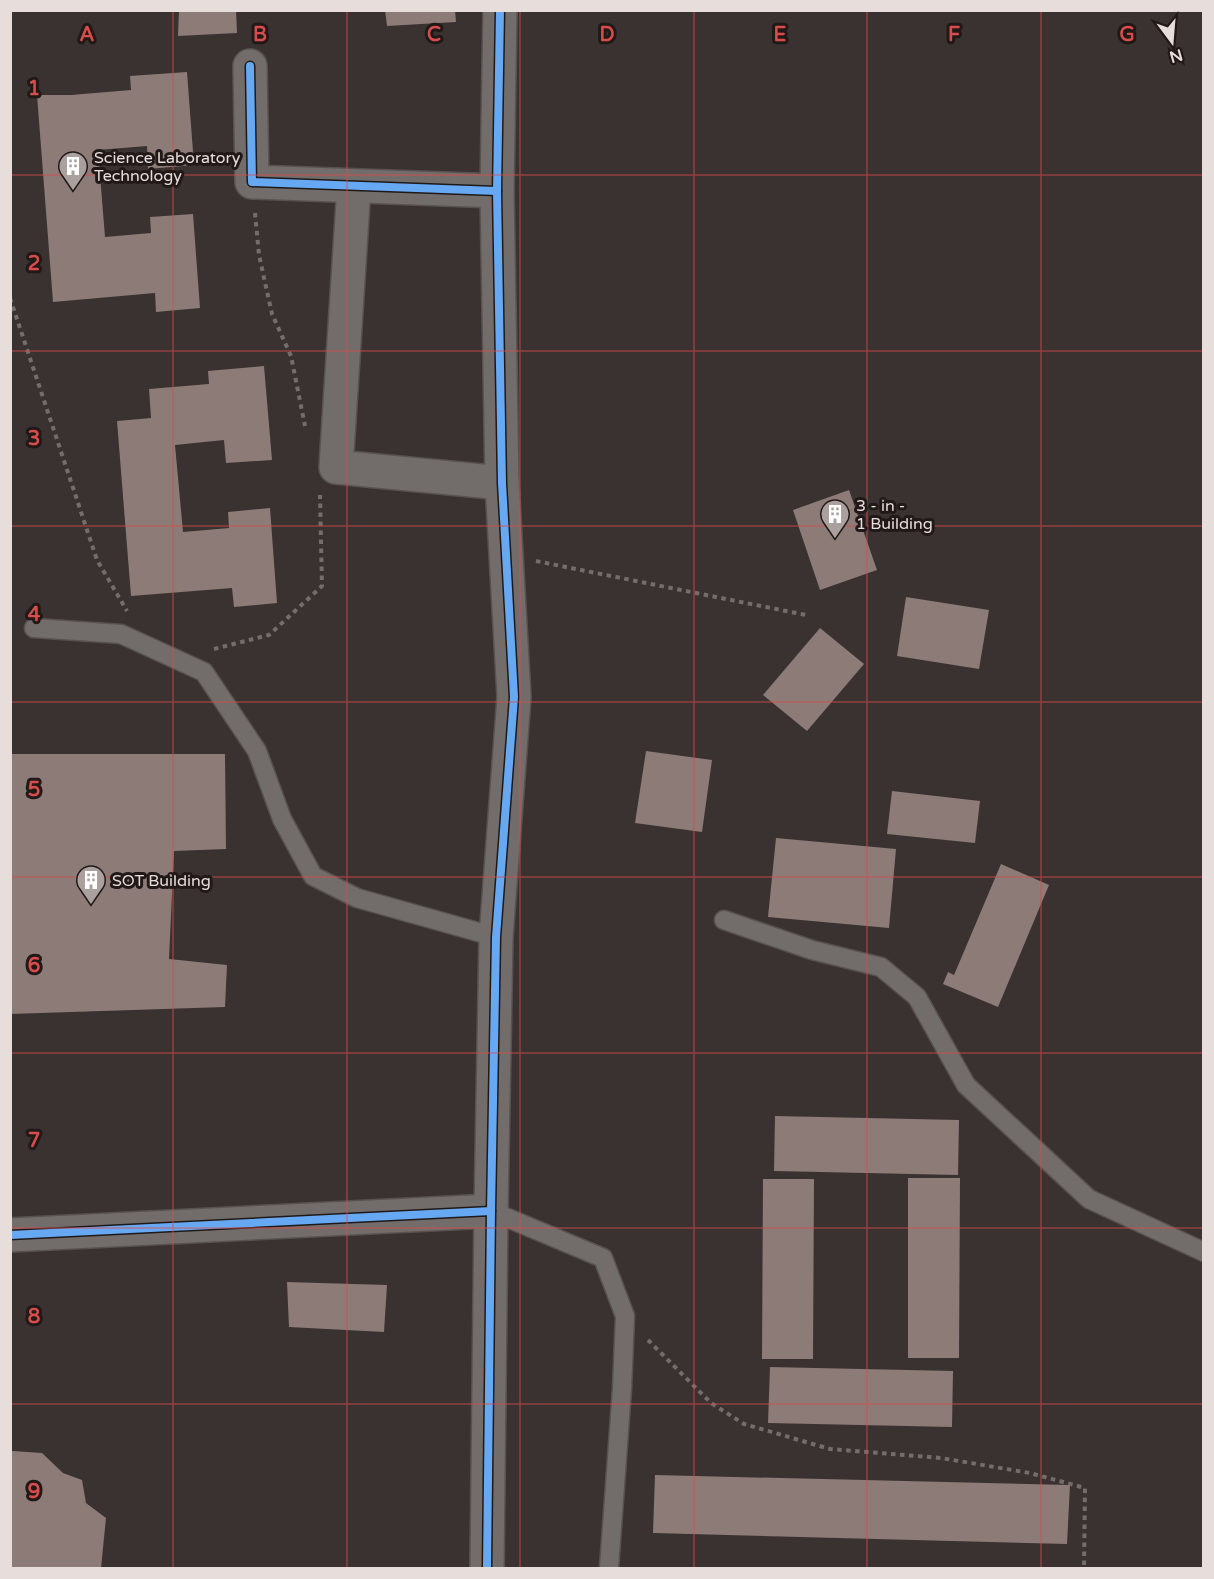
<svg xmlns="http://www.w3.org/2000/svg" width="1214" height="1579" font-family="'Varela Round',sans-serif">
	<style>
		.building { fill: #8c7b76 }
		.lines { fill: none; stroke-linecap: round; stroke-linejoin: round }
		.service-casing { stroke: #585150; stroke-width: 21 }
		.minor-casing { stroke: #585150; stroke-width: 36 }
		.path { stroke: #736e6c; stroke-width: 4; stroke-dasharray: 4.5 4.5; stroke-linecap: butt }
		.service { stroke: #726d6b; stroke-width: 18 }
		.minor { stroke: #726d6b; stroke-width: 33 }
		.cycleway-casing { stroke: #201918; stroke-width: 11 }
		.cycleway { stroke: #66a8f1; stroke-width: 8 }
		.grid { fill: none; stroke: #d94c4c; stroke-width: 1.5; stroke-opacity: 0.55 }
		.labels { text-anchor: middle; stroke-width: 6; stroke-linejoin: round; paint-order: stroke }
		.poi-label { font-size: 16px; fill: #e7dddb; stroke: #201918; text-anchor: start }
		.grid-label { font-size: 20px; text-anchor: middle; font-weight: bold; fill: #d94c4c; stroke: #201918; stroke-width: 6; stroke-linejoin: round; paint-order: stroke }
	</style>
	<rect width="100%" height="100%" fill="#3a3230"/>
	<!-- building -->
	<g class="building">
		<polygon points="179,10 236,10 237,33 178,36"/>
		<polygon points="385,10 455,10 456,22 387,26"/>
		<polygon points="187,72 194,165 148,169 147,146 98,150 105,237 151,233 150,217 193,214 200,308 156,312 155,293 53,302 37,95 71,95 131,90 130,76"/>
		<polygon points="264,366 272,460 226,463 224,440 175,445 183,532 229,528 228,512 270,508 277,603 234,607 232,588 131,596 117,421 151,418 149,389 209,384 208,371"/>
		<polygon points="849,490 877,570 820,590 793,510"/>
		<polygon points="906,597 989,610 979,669 897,656"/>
		<polygon points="820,628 864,664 807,731 763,695"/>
		<polygon points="646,751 712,760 702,832 635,823"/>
		<polygon points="10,754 225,754 226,849 174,851 169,959 227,965 225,1007 10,1014"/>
		<polygon points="892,791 980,801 975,843 887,834"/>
		<polygon points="776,838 896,849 889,928 768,917"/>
		<polygon points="1001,864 1049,885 998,1007 943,984 948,972 954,975"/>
		<polygon points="775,1116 959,1120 958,1175 774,1171"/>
		<polygon points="908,1178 960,1178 959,1358 908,1358"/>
		<polygon points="763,1179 814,1179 813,1359 762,1359"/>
		<polygon points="287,1282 387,1285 384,1332 289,1327"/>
		<polygon points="770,1367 953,1371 952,1427 768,1423"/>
		<polygon points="13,1451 42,1453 63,1473 82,1480 86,1503 106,1518 101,1568 10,1568 10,1452"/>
		<polygon points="655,1475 1070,1485 1067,1544 653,1533"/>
	</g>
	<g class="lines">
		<!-- service casing -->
		<g class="service-casing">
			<g id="service">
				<polyline points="34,628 121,634 204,672 257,751 282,819 313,876 357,898 496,937"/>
				<polyline points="724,920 812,950 881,967 917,997 966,1085 1089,1199 1204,1252"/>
				<polyline points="491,1211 603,1258 625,1316 622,1389 609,1568"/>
			</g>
		</g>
		<!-- minor casing -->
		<g class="minor-casing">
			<g id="minor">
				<polyline points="250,66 252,182 497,191"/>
				<polyline points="354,186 336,467 502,483"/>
				<polyline points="10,1235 491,1211"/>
				<polyline points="487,1568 491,1211 496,937 514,697 502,483 497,191 500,10"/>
			</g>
		</g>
		<!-- path -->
		<g class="path">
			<polyline points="255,213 259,255 272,314 291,356 305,426"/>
			<polyline points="10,298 97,560 127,611"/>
			<polyline points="536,561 806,615"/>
			<polyline points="214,649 269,635 322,586 320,495"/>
			<polyline points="648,1340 711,1403 744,1424 830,1449 941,1458 1030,1473 1085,1488 1084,1568"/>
		</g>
		<!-- service -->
		<use href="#service" class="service"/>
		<!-- minor -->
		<use href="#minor" class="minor"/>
		<!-- cycleway casing -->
		<g class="cycleway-casing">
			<g id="cycleway">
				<polyline points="250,66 252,182 497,191"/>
				<polyline points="10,1235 491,1211"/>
				<polyline points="487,1568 491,1211 496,937 514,697 502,483 497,191 500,10"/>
			</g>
		</g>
		<!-- cycleway -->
		<use href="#cycleway" class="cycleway"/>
	</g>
	<!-- grid -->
	<path class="grid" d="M173,10V1568M347,10V1568M520,10V1568M694,10V1568M867,10V1568M1041,10V1568M10,175H1204M10,351H1204M10,526H1204M10,702H1204M10,877H1204M10,1053H1204M10,1228H1204M10,1404H1204"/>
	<!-- icons -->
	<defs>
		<g id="building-pin" transform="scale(1.5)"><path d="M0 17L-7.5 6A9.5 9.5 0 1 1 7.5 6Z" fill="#aaa19f" stroke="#201918"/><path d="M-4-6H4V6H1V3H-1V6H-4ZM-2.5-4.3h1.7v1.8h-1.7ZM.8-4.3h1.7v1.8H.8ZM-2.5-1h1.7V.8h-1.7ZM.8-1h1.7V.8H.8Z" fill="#fff"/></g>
	</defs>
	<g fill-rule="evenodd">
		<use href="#building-pin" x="73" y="166"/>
		<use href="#building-pin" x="835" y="514"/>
		<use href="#building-pin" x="91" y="880"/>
	</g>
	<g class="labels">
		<!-- poi labels -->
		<g class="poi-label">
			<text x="94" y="163">Science Laboratory<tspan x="94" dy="18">Technology</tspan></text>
			<text x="856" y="511">3 - in -<tspan x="856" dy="18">1 Building</tspan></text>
			<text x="112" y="886">SOT Building</text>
		</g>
	</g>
	<g class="grid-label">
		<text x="87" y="41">A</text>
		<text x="260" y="41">B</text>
		<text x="434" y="41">C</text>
		<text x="607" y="41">D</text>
		<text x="780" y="41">E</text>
		<text x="954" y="41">F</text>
		<text x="1127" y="41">G</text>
		<text x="34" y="95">1</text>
		<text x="34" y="270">2</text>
		<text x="34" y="445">3</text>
		<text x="34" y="621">4</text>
		<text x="34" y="796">5</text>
		<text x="34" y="972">6</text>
		<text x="34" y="1147">7</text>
		<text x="34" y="1323">8</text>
		<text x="34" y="1498">9</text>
	</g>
	<!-- border -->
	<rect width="1214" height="1579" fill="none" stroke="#e7dddb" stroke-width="24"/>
	<!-- north arrow -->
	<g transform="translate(1172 42) rotate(164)" stroke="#201918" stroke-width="4.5" paint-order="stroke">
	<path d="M0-4.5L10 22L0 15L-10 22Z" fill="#e7dddb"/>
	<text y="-9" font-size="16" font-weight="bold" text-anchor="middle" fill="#e7dddb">N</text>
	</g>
</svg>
